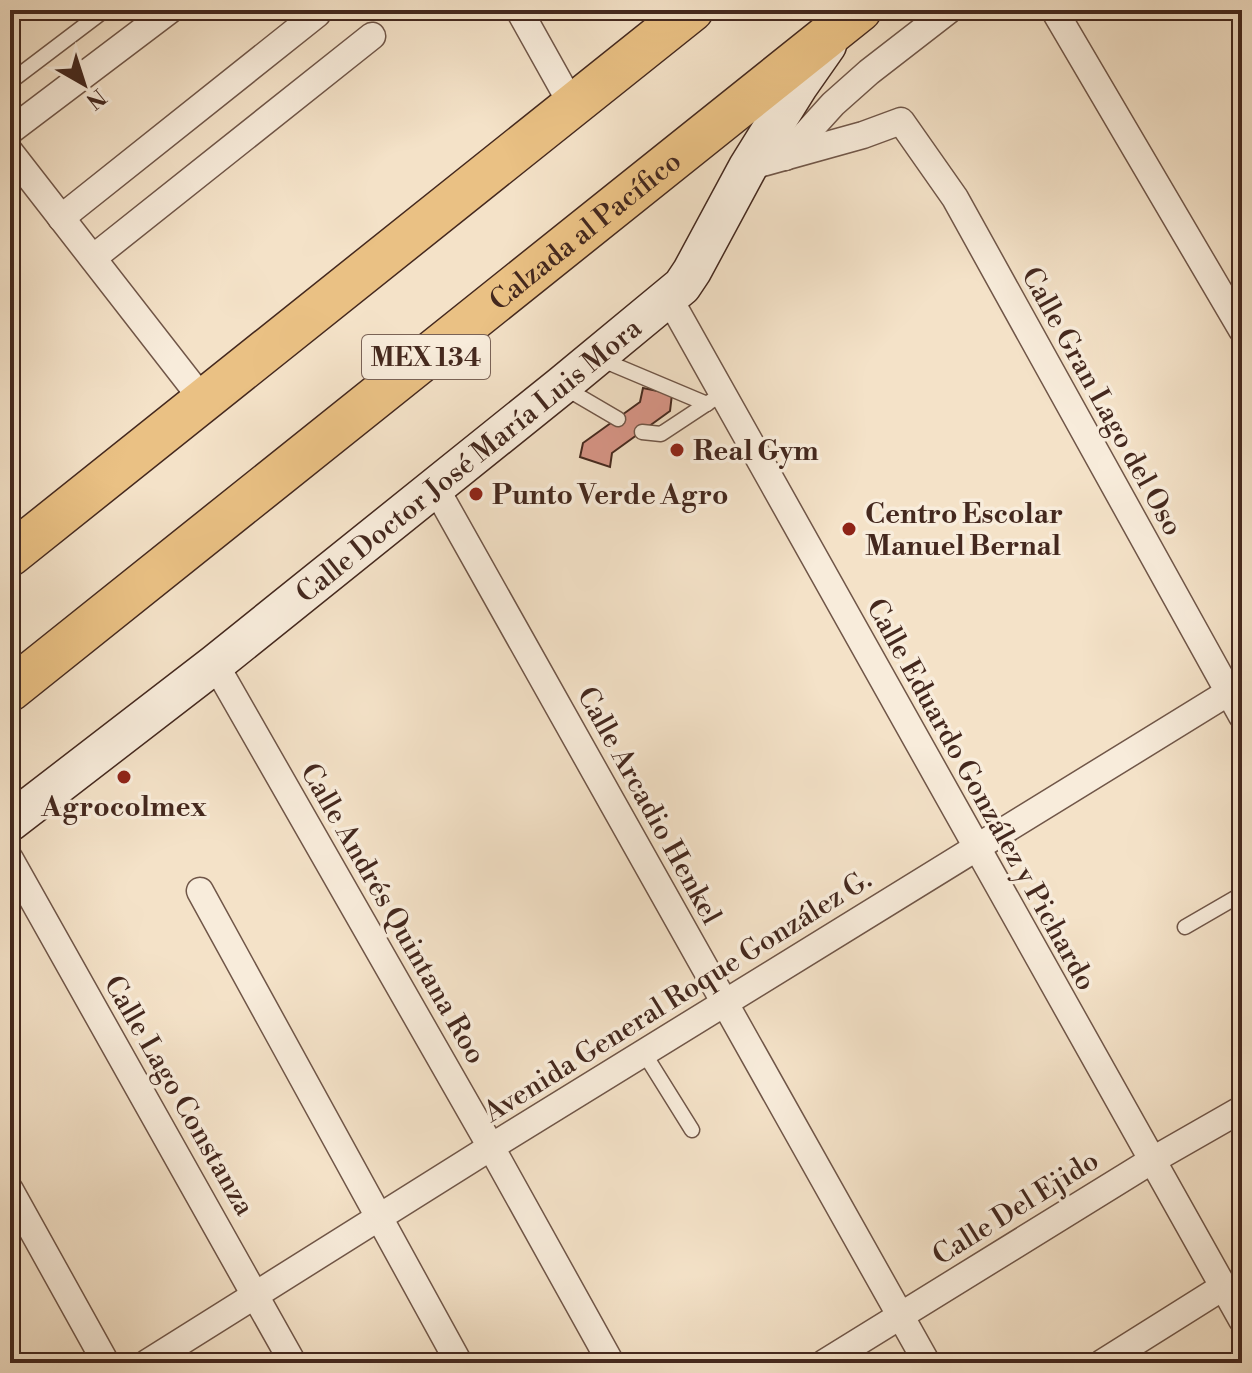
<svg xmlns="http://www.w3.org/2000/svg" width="1252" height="1373" font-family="'Libre Bodoni',serif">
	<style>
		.building { fill: #d99688; stroke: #44281e; stroke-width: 2 }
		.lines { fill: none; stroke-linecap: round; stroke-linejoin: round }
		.lane-casing { stroke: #705648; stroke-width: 17 }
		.street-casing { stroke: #705648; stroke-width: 29 }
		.secondary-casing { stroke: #44281e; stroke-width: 41 }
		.primary-casing { stroke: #44281e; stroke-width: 45 }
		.lane { stroke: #f8ecdb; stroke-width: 14 }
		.street { stroke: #f8ecdb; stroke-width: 26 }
		.secondary { stroke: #f8ecdb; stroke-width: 38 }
		.primary { stroke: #eac184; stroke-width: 42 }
		.poi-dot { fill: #8f2418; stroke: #f8ecdb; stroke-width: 3 }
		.labels { text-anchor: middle; stroke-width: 7; stroke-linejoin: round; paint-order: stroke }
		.shield { fill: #f8ecdb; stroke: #7a6357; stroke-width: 2 }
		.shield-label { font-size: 26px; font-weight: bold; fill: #44281e }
		.street-label { font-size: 28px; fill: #44281e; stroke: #f8ecdb }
		.poi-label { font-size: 28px; font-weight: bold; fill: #44281e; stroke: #f8ecdb; text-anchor: start }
	</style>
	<rect width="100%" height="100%" fill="#f4e2c8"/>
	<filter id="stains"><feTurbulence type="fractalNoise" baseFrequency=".0025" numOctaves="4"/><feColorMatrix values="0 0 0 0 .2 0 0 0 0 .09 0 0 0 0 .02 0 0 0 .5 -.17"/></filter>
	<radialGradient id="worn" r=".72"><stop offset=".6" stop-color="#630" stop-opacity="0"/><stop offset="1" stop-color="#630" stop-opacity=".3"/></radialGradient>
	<!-- building -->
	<polygon class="building" points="643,388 672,394 670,411 612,453 610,467 580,457 583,443 640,402"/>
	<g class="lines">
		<!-- lane casing -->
		<g class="lane-casing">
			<g id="lane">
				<polyline points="10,82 105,10"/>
				<polyline points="600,359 707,404"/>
				<polyline points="565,388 618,419"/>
				<polyline points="642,432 661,434 711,401"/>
				<polyline points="1185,927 1242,894"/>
				<polyline points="644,1053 692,1130"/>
			</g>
		</g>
		<!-- street casing -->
		<g class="street-casing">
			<g id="street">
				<polyline points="519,10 572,105"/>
				<polyline points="1054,10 1242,330"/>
				<polyline points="10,131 170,10"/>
				<polyline points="10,152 203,400"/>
				<polyline points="785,157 833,104 869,72 949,10"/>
				<polyline points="748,167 863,135 901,121 955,198 1242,716"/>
				<polyline points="61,218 317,14"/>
				<polyline points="93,258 372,36"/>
				<polyline points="669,298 1242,1320"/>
				<polyline points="435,487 927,1363"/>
				<polyline points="215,664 491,1147 611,1363"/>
				<polyline points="10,859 293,1363"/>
				<polyline points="200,891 459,1363"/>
				<polyline points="10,1190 106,1363"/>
				<polyline points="147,1363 491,1147 1242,684"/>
				<polyline points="824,1363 1151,1161 1242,1109"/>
				<polyline points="1102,1363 1223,1287"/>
			</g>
		</g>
		<!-- secondary casing -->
		<g class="secondary-casing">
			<g id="secondary">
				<path id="s1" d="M10,822L215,664L561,386L682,286L692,271L748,167L799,85L827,45"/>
			</g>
		</g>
		<!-- primary casing -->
		<g class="primary-casing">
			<g id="primary">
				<polyline points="10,555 692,10"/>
				<path id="s2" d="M10,690L860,10"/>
			</g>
		</g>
		<!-- lane -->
		<use href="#lane" class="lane"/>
		<!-- street -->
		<use href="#street" class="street"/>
		<!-- secondary -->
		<use href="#secondary" class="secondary"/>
		<!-- primary -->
		<use href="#primary" class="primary"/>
	</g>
	<!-- markers -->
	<g class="poi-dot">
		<circle cx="677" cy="450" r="8"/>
		<circle cx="476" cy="494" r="8"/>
		<circle cx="849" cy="529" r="8"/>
		<circle cx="124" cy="777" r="8"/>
	</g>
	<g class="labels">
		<!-- shield labels -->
		<rect class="shield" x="362" y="335" width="128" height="44" rx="6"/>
		<g class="shield-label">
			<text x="426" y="366">MEX 134</text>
		</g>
		<!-- street labels -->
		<g class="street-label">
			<text dy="10" stroke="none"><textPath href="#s2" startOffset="736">Calzada al Pacífico</textPath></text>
			<text transform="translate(1103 401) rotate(61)" y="10">Calle Gran Lago del Oso</text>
			<text dy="10" stroke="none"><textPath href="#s1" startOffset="584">Calle Doctor José María Luis Mora</textPath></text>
			<text transform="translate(982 794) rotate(61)" y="10">Calle Eduardo González y Pichardo</text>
			<text transform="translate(650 805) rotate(61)" y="10">Calle Arcadio Henkel</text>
			<text transform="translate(394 913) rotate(60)" y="10">Calle Andrés Quintana Roo</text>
			<text transform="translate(677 995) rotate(-32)" y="10">Avenida General Roque González G.</text>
			<text transform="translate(180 1095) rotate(60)" y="10">Calle Lago Constanza</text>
			<text transform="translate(1015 1207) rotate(-32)" y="10">Calle Del Ejido</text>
		</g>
		<!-- poi labels -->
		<g class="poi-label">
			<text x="693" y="460">Real Gym</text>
			<text x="492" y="504">Punto Verde Agro</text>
			<text x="865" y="523">Centro Escolar<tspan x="865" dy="32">Manuel Bernal</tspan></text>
			<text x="124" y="816" text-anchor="middle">Agrocolmex</text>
		</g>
	</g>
	<!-- margin -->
	<rect width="1252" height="1373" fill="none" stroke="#f4e2c8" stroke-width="40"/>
	<rect x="12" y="12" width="1228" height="1349" fill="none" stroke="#44281e" stroke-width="4"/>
	<rect x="20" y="20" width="1212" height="1333" fill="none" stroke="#44281e" stroke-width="2"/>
	<!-- north arrow -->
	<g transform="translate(84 84) rotate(141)" stroke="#f8ecdb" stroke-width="6" paint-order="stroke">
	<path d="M0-6L14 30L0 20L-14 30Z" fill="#44281e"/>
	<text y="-12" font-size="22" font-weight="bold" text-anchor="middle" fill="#44281e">N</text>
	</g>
	<rect width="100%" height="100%" filter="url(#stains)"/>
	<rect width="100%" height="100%" fill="url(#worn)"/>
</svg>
